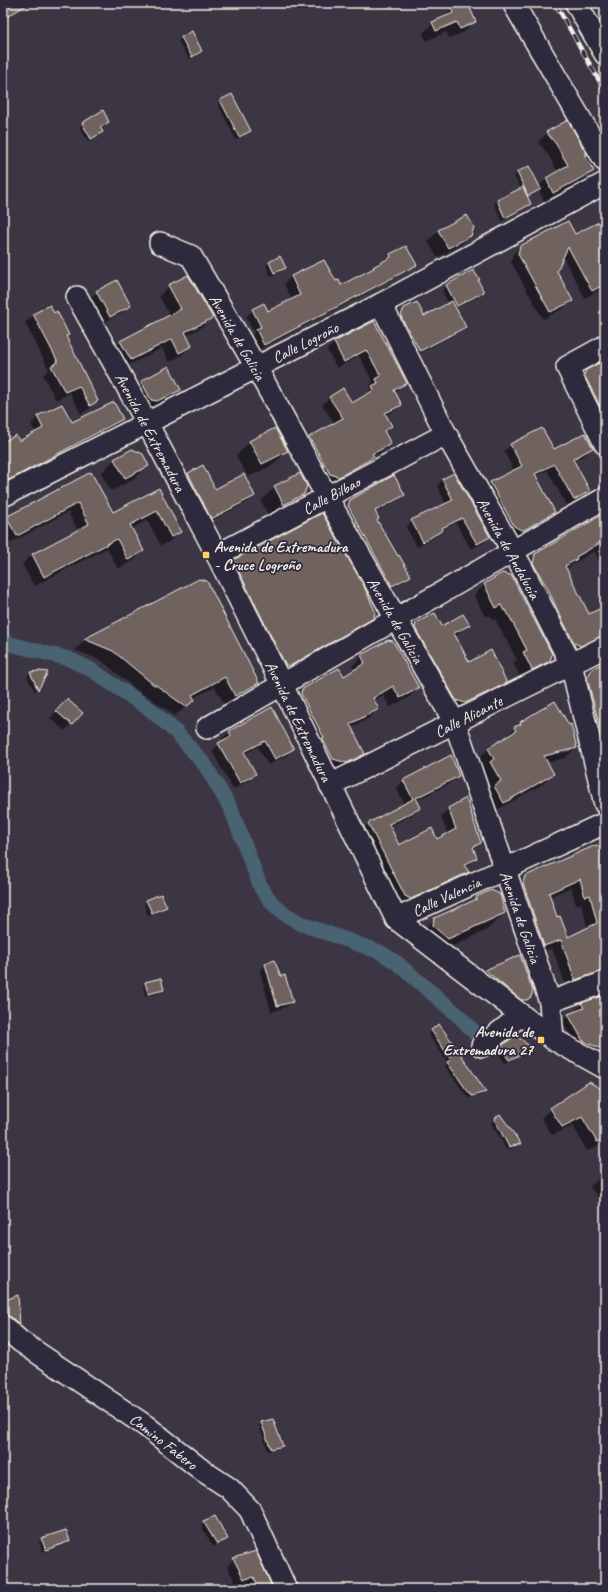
<svg xmlns="http://www.w3.org/2000/svg" width="608" height="1592" font-family="Caveat,sans-serif">
	<style>
		.shadow { fill: #0007; fill-rule: evenodd }
		.lines { fill: none; stroke-linecap: round; stroke-linejoin: round }
		.canal { stroke: #4a6372; stroke-width: 15 }
		.building { fill: #70635f; stroke: #f4f1e8; fill-rule: evenodd }
		.minor-casing { stroke: #f4f1e8; stroke-width: 24 }
		.minor { stroke: #2f2a3d; stroke-width: 21 }
		.rail-casing { stroke: #f4f1e8; stroke-width: 4.5 }
		.rail { stroke: #2f2a3d; stroke-width: 3; stroke-dasharray: 9; stroke-linecap: butt }
		.poi-dot { fill: #ffd166; stroke: #2f2a3d; stroke-width: 1.5 }
		.labels { text-anchor: middle; stroke-width: 3.5; stroke-linejoin: round; paint-order: stroke }
		.street-label { font-size: 16px; fill: #f4f1e8; stroke: #2f2a3d }
		.poi-label { font-size: 16px; font-weight: bold; fill: #f4f1e8; stroke: #2f2a3d; text-anchor: start }
	</style>
	<rect width="100%" height="100%" fill="#3c3544"/>
	<filter id="ink" filterUnits="userSpaceOnUse"><feTurbulence type="fractalNoise" baseFrequency=".025" numOctaves="2"/><feDisplacementMap in="SourceGraphic" scale="8" xChannelSelector="R" yChannelSelector="G"/><feConvolveMatrix kernelMatrix="1 2 1 2 8 2 1 2 1" color-interpolation-filters="sRGB"/></filter>
	<g filter="url(#ink)">
		<!-- shadow -->
		<g class="shadow">
			<polygon points="467,3 475,21 464,32 449,38 446,32 426,41 423,33 433,23 442,19 452,9"/>
			<polygon points="191,33 201,51 189,59 178,41"/>
			<polygon points="221,101 250,131 246,134 236,140 218,104"/>
			<polygon points="102,112 108,122 100,128 98,135 88,141 79,127"/>
			<polygon points="547,133 585,156 592,171 583,180 544,201 539,190 527,197 530,204 527,207 502,221 494,204 497,201 521,189 514,176 517,173 529,167 539,186 546,179 558,172 547,153 538,142"/>
			<polygon points="605,220 605,287 585,298 563,257 556,271 571,301 564,308 543,319 511,262 513,254 520,247 575,236"/>
			<polygon points="438,231 470,236 459,246 437,258 428,241"/>
			<polygon points="406,247 416,264 408,271 257,351 250,337 254,333 246,317 253,310 268,313 292,300 284,284 291,277 324,261 336,282 341,286 371,271 383,262 390,255"/>
			<polygon points="269,262 285,268 282,271 271,276 266,266"/>
			<polygon points="188,276 212,317 202,327 185,336 191,346 181,356 169,362 162,348 121,369 111,351 121,342 170,316 159,296 169,286"/>
			<polygon points="477,281 483,292 478,297 455,308 465,327 459,332 414,356 395,322 398,315 404,309 424,317 449,304 442,291 447,286"/>
			<polygon points="97,292 129,306 123,312 103,323 90,299"/>
			<polygon points="34,315 67,335 65,337 97,401 89,409 81,414 70,393 56,400 43,375 49,370 25,323"/>
			<polygon points="374,322 406,383 394,393 401,404 394,411 385,416 391,426 384,433 390,444 383,451 372,457 361,467 332,483 303,445 310,438 335,424 322,405 329,398 343,390 351,405 367,396 366,394 371,389 370,386 373,382 359,356 337,368 327,350 334,343"/>
			<polygon points="605,361 605,427 577,381 586,371"/>
			<polygon points="168,368 180,390 167,403 143,415 127,396 141,382"/>
			<polygon points="62,405 71,423 122,419 115,426 3,486 3,444 19,442 36,433 31,424 38,417"/>
			<polygon points="274,429 287,451 273,465 248,477 236,456 250,442"/>
			<polygon points="511,445 553,450 592,448 585,455 573,462 589,491 582,498 567,506 547,470 535,476 553,512 547,519 516,536 484,490 491,483 514,471 504,451"/>
			<polygon points="115,459 148,465 134,479 111,491 101,473"/>
			<polygon points="90,474 112,513 159,489 180,531 170,541 161,546 147,520 131,529 143,551 133,561 118,569 107,548 34,586 22,564 32,555 78,531 68,512 7,545 3,538 3,521 6,518"/>
			<polygon points="189,474 215,490 254,496 248,502 205,524 182,480"/>
			<polygon points="454,474 489,537 483,543 471,549 456,523 441,530 436,536 417,547 406,527 412,521 446,504 437,486 442,480"/>
			<path d="M275,487L303,494L289,508L270,518L261,501ZM293,499V501L280,508L279,506Z"/>
			<polygon points="404,495 398,500 374,513 376,520 410,576 404,581 386,591 345,507 350,501"/>
			<polygon points="605,515 605,572 594,551 565,569 589,616 605,607 605,640 568,658 523,567 536,554"/>
			<polygon points="234,561 373,617 363,627 280,675 224,571"/>
			<polygon points="502,574 549,661 538,671 522,680 513,663 517,660 495,619 493,620 490,615 485,617 474,595 484,585"/>
			<polygon points="199,580 258,682 248,693 225,706 215,687 193,698 194,700 175,716 145,694 143,695 102,661 75,650 85,640"/>
			<polygon points="417,624 441,627 468,625 455,637 468,663 506,682 496,692 454,713 407,634"/>
			<polygon points="362,656 418,688 408,698 390,707 383,695 373,701 378,709 368,719 351,728 364,754 354,764 336,772 293,700 303,690 343,677 354,671 352,666"/>
			<polygon points="605,663 605,787 580,686 585,677 592,670"/>
			<polygon points="30,673 46,673 35,692 27,676"/>
			<polygon points="60,707 71,724 65,731 50,718"/>
			<polygon points="272,708 293,749 286,756 268,765 258,747 244,754 255,774 248,781 233,789 212,751 224,741 222,739 229,732"/>
			<polygon points="521,722 576,748 565,758 547,763 553,774 543,784 493,812 484,797 491,791 481,773 484,770 478,759 489,748 504,739"/>
			<polygon points="458,775 450,783 416,801 420,808 412,815 389,827 398,846 437,841 448,835 441,816 449,809 480,842 473,850 476,858 465,868 467,872 460,880 403,906 398,903 361,832 368,824 405,805 396,788 404,780"/>
			<path d="M605,869V975L567,988L552,948L536,954L517,886L526,877ZM571,887L576,905L581,903L588,929L567,938L557,918L549,897Z"/>
			<polygon points="491,891 504,913 487,930 431,956 417,936 435,919 473,902 476,898"/>
			<polygon points="147,901 166,907 163,910 148,916 144,904"/>
			<polygon points="265,965 292,1002 286,1007 271,1012 260,971"/>
			<polygon points="486,970 530,997 516,1011 472,984"/>
			<polygon points="146,982 163,990 159,993 145,996 143,986"/>
			<polygon points="605,996 605,1047 592,1054 579,1049 562,1021 568,1015 576,1012 576,1010 582,1004"/>
			<polygon points="432,1031 485,1092 482,1095 468,1098 445,1066 448,1063 428,1034"/>
			<polygon points="516,1036 531,1049 528,1052 505,1063 497,1051"/>
			<polygon points="605,1092 605,1154 599,1146 587,1151 573,1126 552,1135 541,1118 551,1109"/>
			<polygon points="500,1116 520,1144 517,1147 506,1149 491,1123"/>
			<polygon points="605,1173 605,1196 600,1199 590,1187"/>
			<polygon points="17,1296 19,1325 13,1331 3,1323 3,1302"/>
			<polygon points="262,1423 282,1445 279,1448 268,1451 259,1426"/>
			<polygon points="204,1522 227,1538 213,1547 201,1525"/>
			<polygon points="42,1539 68,1540 65,1544 43,1552 39,1542"/>
			<polygon points="234,1559 272,1589 249,1589 247,1583 237,1585 227,1566"/>
		</g>
		<g class="lines">
			<!-- canal -->
			<polyline class="canal" points="3,642 69,659 90,669 151,710 176,732 205,765 231,809 261,888 272,903 283,913 302,924 380,952 397,963 459,1016 476,1034"/>
		</g>
		<!-- building -->
		<g class="building">
			<polygon points="3,3 30,3 3,19"/>
			<polygon points="463,3 468,3 476,22 460,29 457,22 436,31 432,22 453,13 451,8"/>
			<polygon points="192,31 202,51 192,57 181,37"/>
			<polygon points="232,94 251,131 239,137 220,100"/>
			<polygon points="103,110 109,122 100,127 103,132 91,139 82,123"/>
			<polygon points="568,120 587,155 585,156 594,171 553,193 546,178 568,165 556,144 546,132"/>
			<polygon points="529,166 541,189 528,196 517,172"/>
			<polygon points="523,187 531,204 505,218 497,200"/>
			<polygon points="467,215 474,227 471,236 448,248 438,230"/>
			<polygon points="605,219 605,284 592,291 568,247 557,271 573,301 550,312 518,254 520,246 568,221 575,234"/>
			<polygon points="406,246 417,265 264,345 256,329 261,327 252,309 264,303 268,311 300,295 291,276 324,260 336,281 339,280 341,285 374,268 373,267 391,257 390,254"/>
			<polygon points="280,256 286,268 274,273 269,262"/>
			<polygon points="473,270 480,280 478,280 484,292 457,306 446,285"/>
			<polygon points="188,275 213,318 185,332 192,346 179,353 172,339 131,360 120,341 181,309 168,285"/>
			<polygon points="117,280 131,306 110,317 96,291"/>
			<polygon points="452,301 466,327 420,351 402,319 401,315 404,308 417,302 424,316"/>
			<polygon points="50,305 54,313 57,311 69,335 66,336 98,401 90,406 79,386 65,392 51,366 58,362 33,314"/>
			<polygon points="374,321 407,383 394,390 402,405 385,413 392,426 384,431 391,444 372,454 374,456 369,460 339,477 330,474 309,437 343,418 329,397 343,388 352,403 374,390 372,386 378,383 376,379 381,376 366,350 344,362 334,342"/>
			<polygon points="605,360 605,415 584,375 586,370"/>
			<polygon points="169,366 181,390 157,401 151,400 141,381"/>
			<polygon points="114,402 123,419 3,483 3,442 16,435 19,441 43,428 37,416 62,404 72,422"/>
			<polygon points="275,428 288,451 262,464 249,441"/>
			<polygon points="542,428 554,449 585,433 593,448 573,459 590,491 574,500 554,464 535,474 555,512 524,530 521,530 514,526 490,482 522,466 510,444"/>
			<polygon points="132,449 143,454 149,466 125,478 114,459"/>
			<polygon points="203,465 215,489 244,474 255,496 211,519 188,473"/>
			<polygon points="91,472 113,512 159,488 181,532 171,537 157,511 130,525 144,551 128,560 117,539 44,577 32,554 89,524 78,503 17,536 6,517"/>
			<polygon points="300,473 307,486 304,494 284,505 274,486"/>
			<polygon points="454,473 490,537 477,544 462,518 442,528 443,530 423,542 411,520 453,500 442,479"/>
			<polygon points="394,475 405,495 375,511 379,519 377,520 398,556 399,555 411,576 392,586 348,506 350,500"/>
			<polygon points="322,513 363,584 375,611 374,618 290,666 287,666 285,664 233,560"/>
			<polygon points="605,513 605,540 576,557 577,559 565,566 589,614 605,606 605,635 581,646 574,643 556,607 549,591 533,563 535,554"/>
			<polygon points="502,573 511,575 552,654 550,661 532,670 523,652 527,650 506,610 504,611 501,605 496,608 484,584"/>
			<polygon points="199,579 207,581 259,683 235,696 225,677 192,695 195,700 186,707 156,685 154,685 113,651 84,639"/>
			<polygon points="435,613 442,626 463,614 470,625 454,633 469,662 491,650 507,683 465,703 456,700 415,628 416,623"/>
			<polygon points="388,640 393,641 419,688 400,698 393,686 373,698 379,709 350,724 365,754 347,763 333,759 322,738 324,738 301,694 302,689 339,668 344,676 365,663 361,655"/>
			<polygon points="605,662 605,730 601,731 587,678 592,669"/>
			<polygon points="39,671 48,672 38,690 30,672"/>
			<polygon points="67,699 83,713 72,725 56,711"/>
			<polygon points="555,701 569,725 571,724 577,748 544,756 554,774 504,803 494,786 501,781 490,762 494,759 488,748 516,731 514,727 521,724 520,722"/>
			<polygon points="272,707 294,749 275,759 265,741 244,752 256,774 240,783 218,743 231,736 229,731"/>
			<polygon points="451,755 459,776 416,798 421,808 389,824 399,845 432,828 437,839 456,829 448,808 466,798 481,843 473,847 477,858 464,865 469,872 411,899 405,896 368,823 413,799 403,780"/>
			<path d="M596,845L601,847L605,862V970L575,980L561,940L544,946L523,883L525,876ZM580,879L585,897L590,895L597,923L568,937L560,916L557,917L549,893Z"/>
			<polygon points="491,890 500,894 505,913 448,939 433,926 434,918 477,899 476,897"/>
			<polygon points="161,894 167,907 152,913 146,900"/>
			<polygon points="520,955 533,991 531,997 527,1000 521,1000 485,970"/>
			<polygon points="274,960 281,976 285,975 293,1002 277,1006 265,964"/>
			<polygon points="161,978 164,990 148,994 145,982"/>
			<polygon points="605,995 605,1045 599,1048 583,1041 568,1014 584,1008 581,1003"/>
			<polygon points="439,1024 460,1053 486,1092 472,1096 466,1089 447,1062 451,1060 431,1030"/>
			<polygon points="516,1035 533,1049 509,1060 500,1047"/>
			<polygon points="589,1082 605,1091 605,1139 597,1142 582,1117 562,1127 550,1108"/>
			<polygon points="500,1114 521,1144 509,1147 494,1119"/>
			<polygon points="18,1295 20,1325 11,1317 3,1314 3,1301"/>
			<polygon points="273,1419 283,1446 271,1449 261,1422"/>
			<polygon points="215,1516 228,1539 217,1544 203,1521"/>
			<polygon points="66,1530 70,1541 46,1550 41,1538"/>
			<polygon points="256,1551 273,1589 259,1589 254,1577 244,1579 233,1558"/>
		</g>
		<g class="lines">
			<!-- minor casing -->
			<g class="minor-casing">
				<g id="minor">
					<polyline points="513,3 605,161"/>
					<polyline points="576,3 605,54"/>
					<polyline points="160,243 191,256 256,367 327,497 455,723 550,1002 553,1039"/>
					<polyline points="77,297 147,423 217,555 282,685 396,919 553,1039 605,1068"/>
					<polyline points="381,304 446,434 522,568 571,664 605,804"/>
					<polyline points="605,346 567,367 605,444"/>
					<polyline points="3,496 381,304 605,183"/>
					<polyline points="217,555 446,434"/>
					<polyline points="207,728 605,498"/>
					<polyline points="330,785 605,647"/>
					<polyline points="396,919 605,823"/>
					<polyline points="550,1002 605,982"/>
					<polyline points="482,1046 521,1015"/>
					<polyline points="3,1326 20,1341 146,1426 203,1471 229,1488 250,1510 286,1589"/>
				</g>
			</g>
			<!-- minor -->
			<use href="#minor" class="minor"/>
			<!-- rail casing -->
			<g class="rail-casing">
				<polyline id="rail" points="555,3 605,91"/>
			</g>
			<!-- rail -->
			<use href="#rail" class="rail"/>
		</g>
	</g>
	<!-- markers -->
	<g class="poi-dot">
		<rect x="202" y="551" width="8" height="8" rx="2"/>
		<rect x="537" y="1036" width="8" height="8" rx="2"/>
	</g>
	<g class="labels">
		<!-- street labels -->
		<g class="street-label">
			<text transform="translate(238 337) rotate(60)" y="6">Avenida de Galicia</text>
			<text transform="translate(305 342) rotate(-27)" y="6">Calle Logroño</text>
			<text transform="translate(151 432) rotate(62)" y="6">Avenida de Extremadura</text>
			<text transform="translate(331 495) rotate(-28)" y="6">Calle Bilbao</text>
			<text transform="translate(509 548) rotate(61)" y="6">Avenida de Andalucía</text>
			<text transform="translate(396 620) rotate(60)" y="6">Avenida de Galicia</text>
			<text transform="translate(468 716) rotate(-27)" y="6">Calle Alicante</text>
			<text transform="translate(299 721) rotate(64)" y="6">Avenida de Extremadura</text>
			<text transform="translate(446 896) rotate(-25)" y="6">Calle Valencia</text>
			<text transform="translate(521 917) rotate(71)" y="6">Avenida de Galicia</text>
			<text transform="translate(164 1441) rotate(38)" y="6">Camino Fabero</text>
		</g>
		<!-- poi labels -->
		<g class="poi-label">
			<text x="214" y="552">Avenida de Extremadura<tspan x="214" dy="18">- Cruce Logroño</tspan></text>
			<text x="533" y="1037" text-anchor="end">Avenida de<tspan x="533" dy="18">Extremadura 27</tspan></text>
		</g>
	</g>
	<!-- margin -->
	<rect width="608" height="1592" fill="none" stroke="#2f2a3d" stroke-width="16"/>
	<rect x="8" y="8" width="592" height="1576" fill="none" stroke="#f4f1e8" stroke-width="1.5" filter="url(#ink)"/>
</svg>
